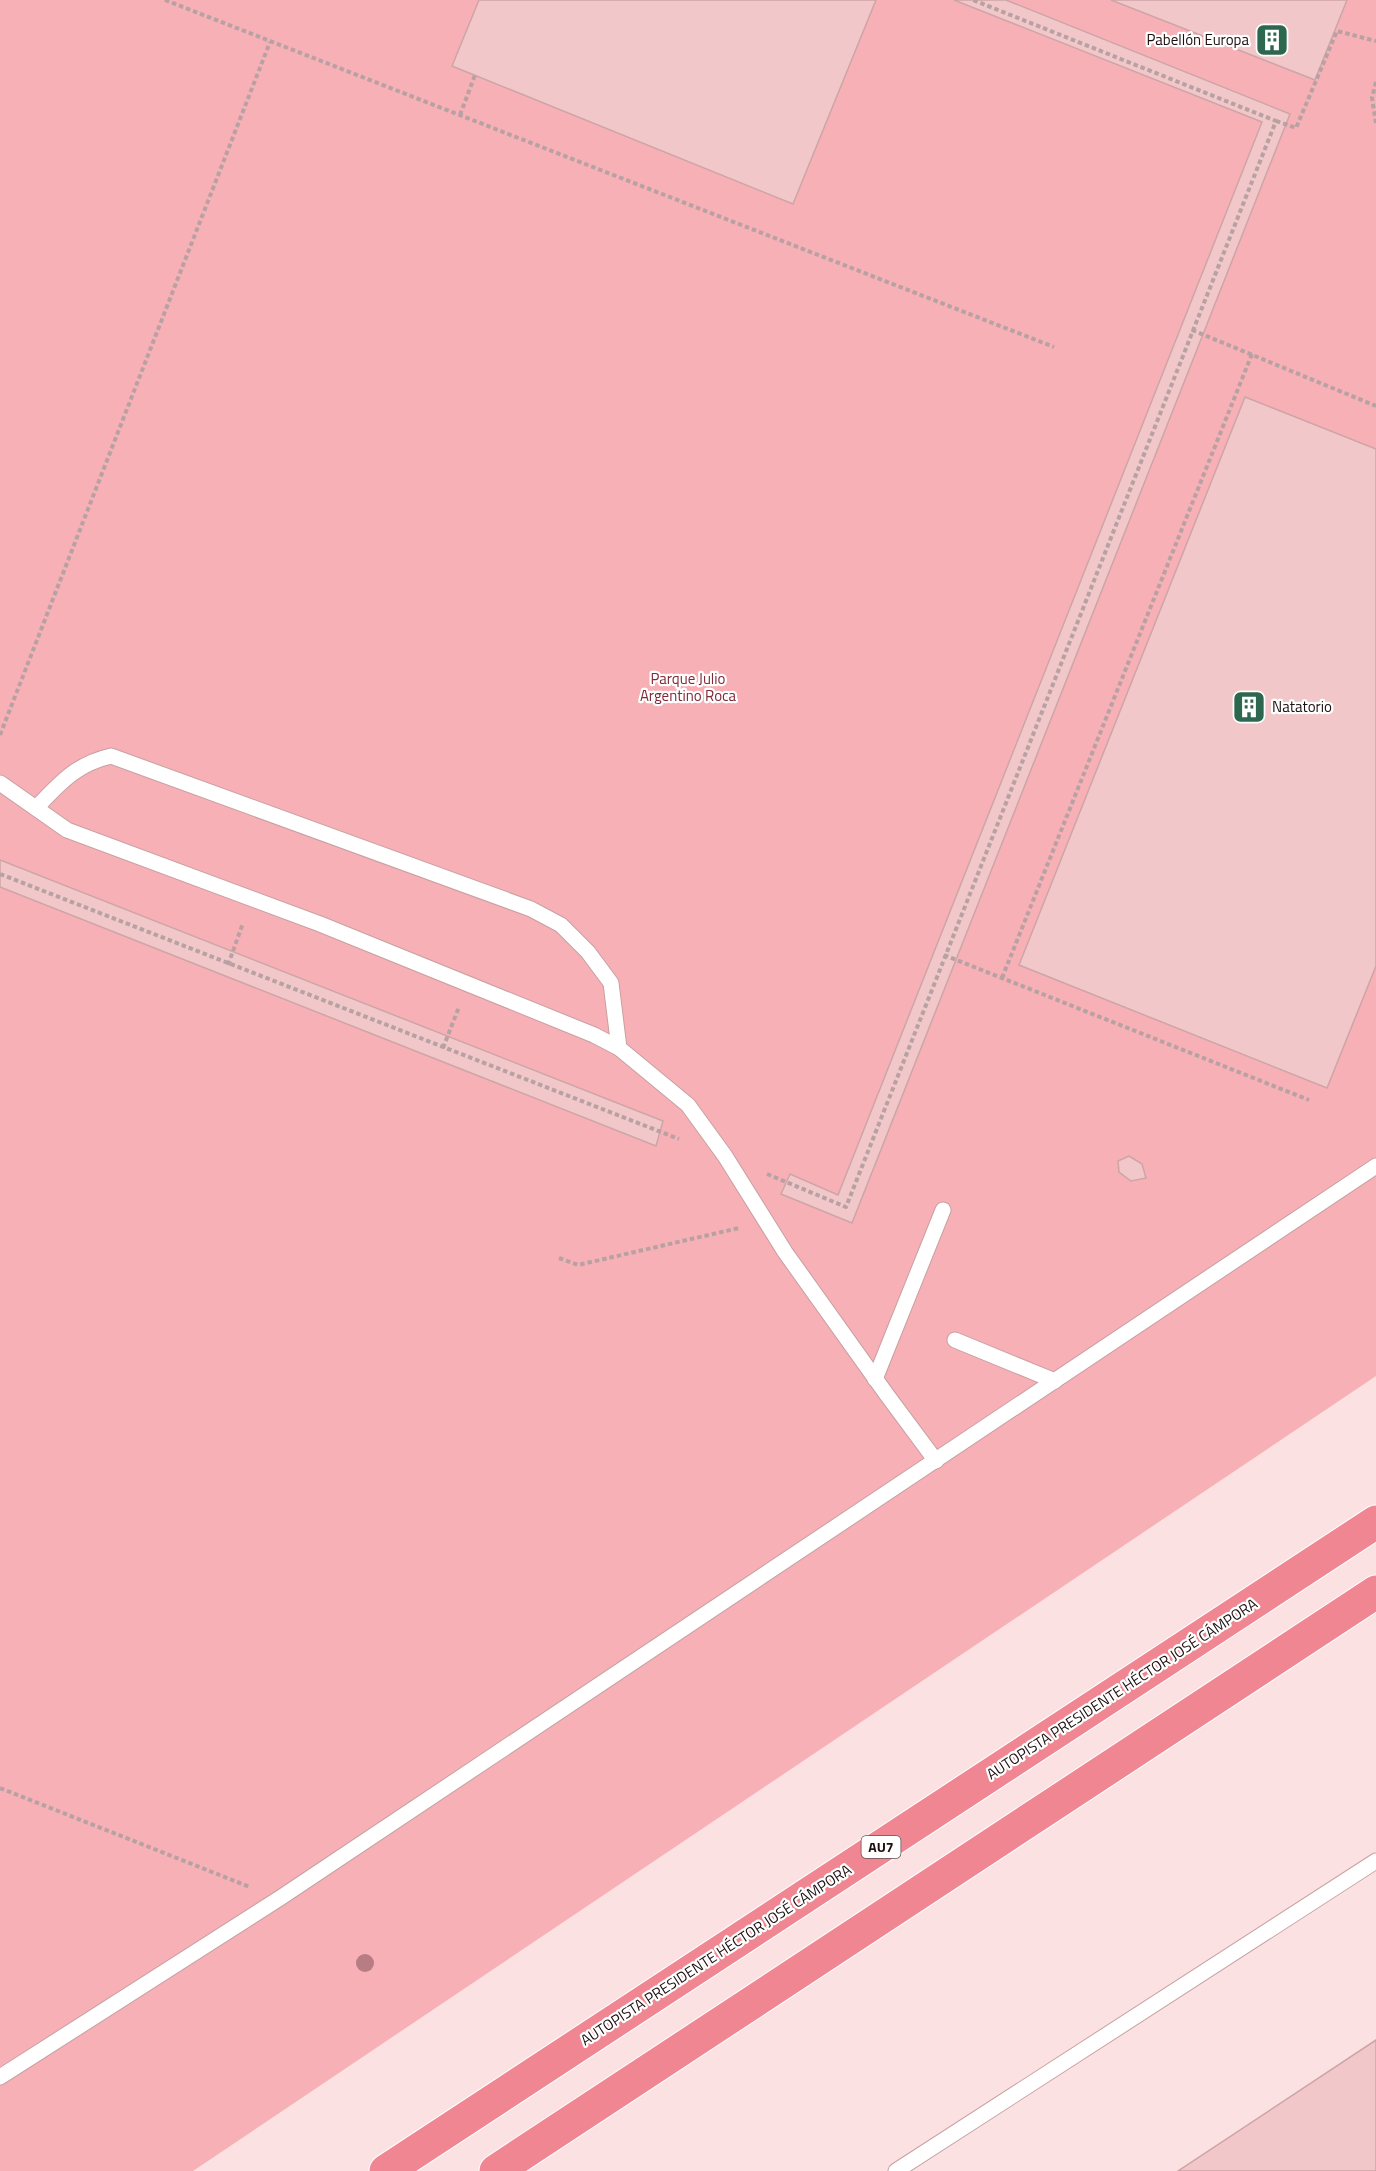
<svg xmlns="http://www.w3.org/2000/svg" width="1376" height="2171" font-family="'Titillium Web',sans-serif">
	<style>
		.green { fill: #f7b0b6 }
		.building { fill: #f1c7c9; stroke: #cea5a7; stroke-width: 1.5 }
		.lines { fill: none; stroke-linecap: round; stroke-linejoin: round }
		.lane-casing { stroke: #c8a0a2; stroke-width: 17 }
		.highway-casing { stroke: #fff; stroke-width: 35 }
		.path { stroke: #b8a1a3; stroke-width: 4; stroke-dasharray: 4.5 3; stroke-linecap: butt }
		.lane { stroke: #fff; stroke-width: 15 }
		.highway { stroke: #ef8691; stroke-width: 33 }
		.tree { fill: #b87c85 }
		.labels { text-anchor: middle; stroke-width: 4.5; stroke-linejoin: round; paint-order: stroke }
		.shield { fill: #fff; stroke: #615758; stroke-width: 1.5 }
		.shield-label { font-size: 14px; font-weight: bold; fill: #1d0f10 }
		.poi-label { font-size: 15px; fill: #1d0f10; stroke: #fff; text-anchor: end }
		.park-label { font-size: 15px; fill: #802938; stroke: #fff }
		.street-label { font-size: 15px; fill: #1d0f10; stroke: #fff }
	</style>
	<rect width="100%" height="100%" fill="#fce1e3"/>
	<!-- green -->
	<polygon class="green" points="0,0 1376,0 1376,1376 193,2171 0,2171"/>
	<!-- building -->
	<g class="building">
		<polygon points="479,0 876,0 793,204 452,66"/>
		<polygon points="954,0 1006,0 1290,114 852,1223 781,1194 790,1174 838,1195 1262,122"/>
		<polygon points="1111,0 1347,0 1315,80"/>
		<polygon points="1245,397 1376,449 1376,966 1327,1088 1019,965"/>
		<polygon points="0,860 663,1121 656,1146 0,887"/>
		<polygon points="1129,1156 1142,1164 1146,1178 1131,1181 1119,1172 1118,1161"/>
		<polygon points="1376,2040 1376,2171 1178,2171"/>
	</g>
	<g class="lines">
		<!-- lane casing -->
		<g class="lane-casing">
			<g id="lane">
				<polyline points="0,783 67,830 320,924 594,1035 619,1048 688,1105 725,1156 785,1252 887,1395 936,1461"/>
				<path d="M36,808C60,783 76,764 111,756L531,909L561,925L588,952L611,983L619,1048"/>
				<polyline points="955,1340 1055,1381"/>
				<polyline points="875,1379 943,1210"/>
				<polyline points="0,2077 280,1898 1376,1166"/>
				<polyline points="896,2171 1376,1861"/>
			</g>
		</g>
		<!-- highway casing -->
		<g class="highway-casing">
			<g id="highway">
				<polyline points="386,2171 1376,1522"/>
				<polyline points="496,2171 1376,1592"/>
			</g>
		</g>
		<!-- path -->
		<g class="path">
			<polyline points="165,0 1054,347"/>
			<polyline points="1376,82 1372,98 1376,123"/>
			<polyline points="460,115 475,75"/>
			<polyline points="1276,121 1296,128 1337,31 1376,41"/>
			<polyline points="1192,330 1376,406"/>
			<polyline points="0,735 270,42"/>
			<polyline points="0,874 679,1139"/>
			<polyline points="944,955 1309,1100"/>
			<polyline points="228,965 243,923"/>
			<polyline points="1002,978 1252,354"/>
			<polyline points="443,1048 459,1007"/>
			<polyline points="767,1174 846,1207 1276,121 973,0"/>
			<polyline points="559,1258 578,1265 739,1228"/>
			<polyline points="0,1788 250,1887"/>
		</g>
		<!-- lane -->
		<use href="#lane" class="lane"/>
		<!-- highway -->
		<use href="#highway" class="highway"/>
	</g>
	<!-- trees -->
	<circle class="tree" cx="365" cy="1963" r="9"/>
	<!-- icons -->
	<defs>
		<g id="building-square" transform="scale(1.725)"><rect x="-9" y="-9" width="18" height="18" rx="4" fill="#2e674f" stroke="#fff"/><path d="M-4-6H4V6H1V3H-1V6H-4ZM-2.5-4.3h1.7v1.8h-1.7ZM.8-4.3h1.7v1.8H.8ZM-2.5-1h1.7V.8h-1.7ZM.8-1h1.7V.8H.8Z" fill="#fff"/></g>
	</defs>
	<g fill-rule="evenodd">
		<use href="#building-square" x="1272" y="40"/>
		<use href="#building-square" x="1249" y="707"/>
	</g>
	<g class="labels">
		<!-- shield labels -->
		<rect class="shield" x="861.5" y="1836" width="39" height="22" rx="4.5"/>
		<g class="shield-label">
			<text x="881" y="1852">AU7</text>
		</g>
		<!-- poi labels -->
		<g class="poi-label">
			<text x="1249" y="45">Pabellón Europa</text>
			<text x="1272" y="712" text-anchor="start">Natatorio</text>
		</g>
		<!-- park labels -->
		<g class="park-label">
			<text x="688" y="684">Parque Julio<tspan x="688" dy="17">Argentino Roca</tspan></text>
		</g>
		<!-- street labels -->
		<g class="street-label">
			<text transform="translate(1122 1689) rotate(-33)" y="5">AUTOPISTA PRESIDENTE HÉCTOR JOSÉ CÁMPORA</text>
			<text transform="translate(716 1955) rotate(-33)" y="5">AUTOPISTA PRESIDENTE HÉCTOR JOSÉ CÁMPORA</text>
		</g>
	</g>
</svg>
